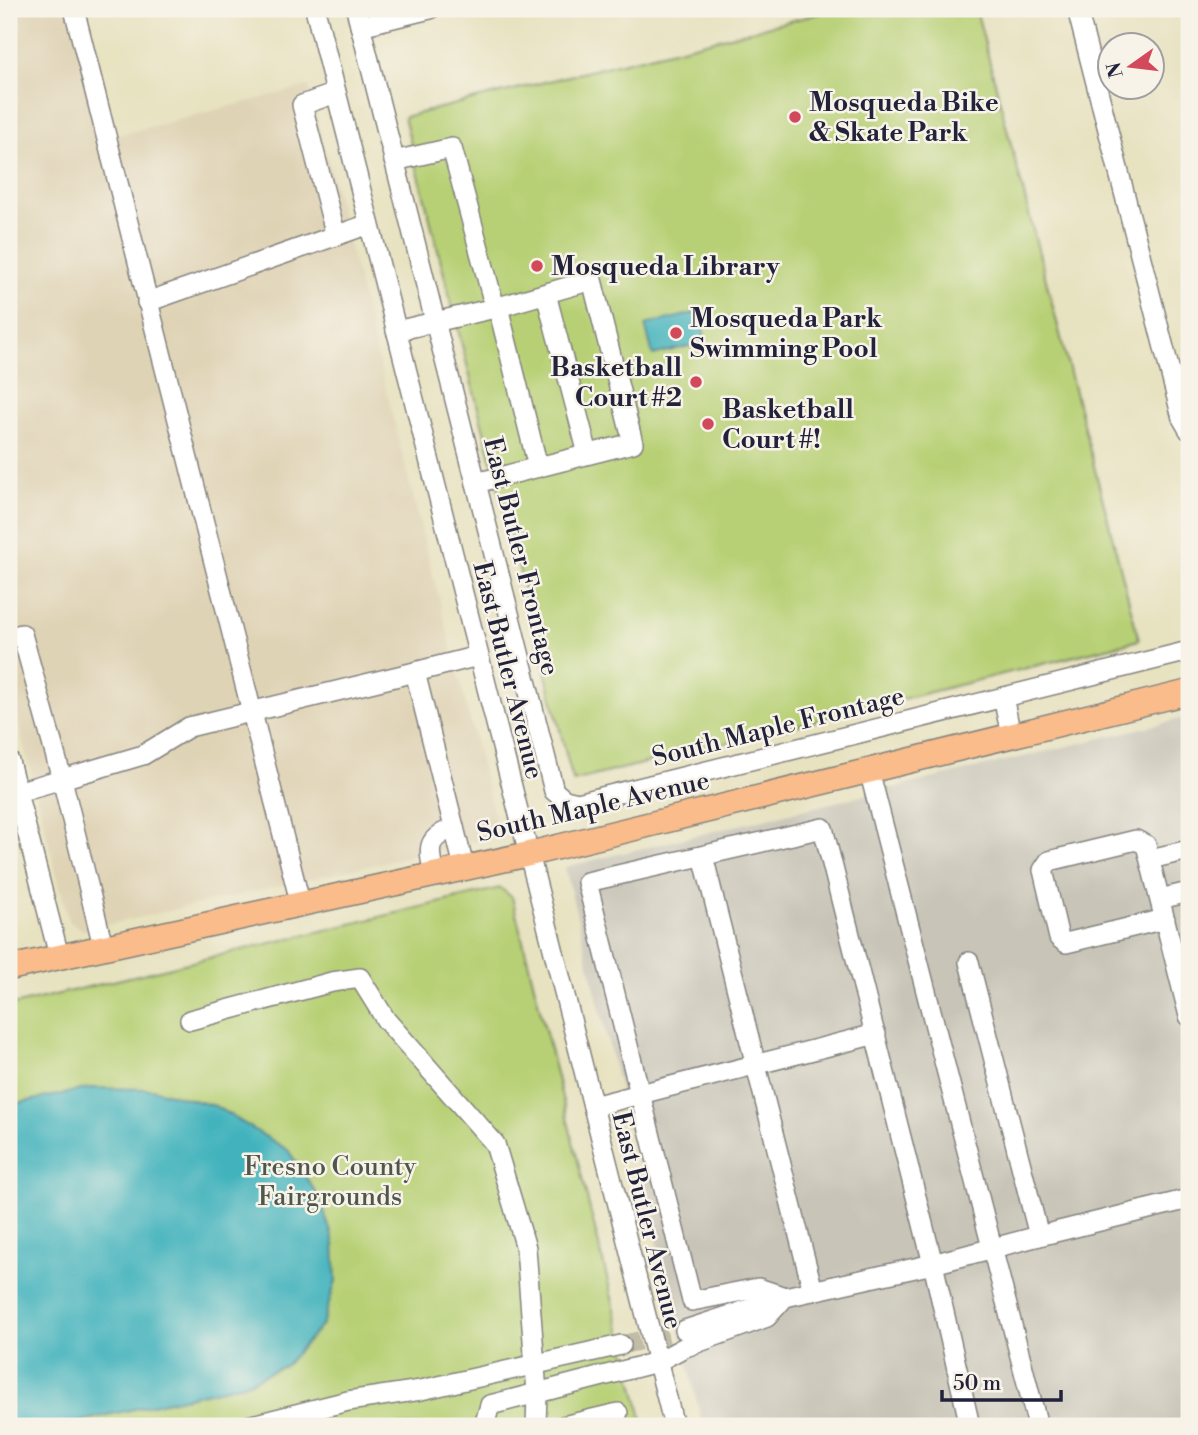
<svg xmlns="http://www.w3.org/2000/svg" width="1198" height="1435" font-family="'Libre Bodoni',serif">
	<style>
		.built { fill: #dfd3b5 }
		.industrial { fill: #c8c4b8 }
		.green { fill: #b7d075; stroke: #6c7958; stroke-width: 2 }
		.water { fill: #43b3bd; stroke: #326a7c; stroke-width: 2 }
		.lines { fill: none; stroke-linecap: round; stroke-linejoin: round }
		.minor-tunnel { stroke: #c0bca5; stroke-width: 19; stroke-dasharray: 19 10; stroke-linecap: butt }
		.minor-casing { stroke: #84827e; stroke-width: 22 }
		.major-casing { stroke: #84827e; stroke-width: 27 }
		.minor { stroke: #fff; stroke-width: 19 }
		.major { stroke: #f9bc8a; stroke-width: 24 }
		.poi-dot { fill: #d1495b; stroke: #f7f3e8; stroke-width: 2.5 }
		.labels { text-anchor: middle; stroke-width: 5; stroke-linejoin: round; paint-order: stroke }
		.poi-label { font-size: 26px; font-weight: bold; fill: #22223b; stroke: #f7f3e8; text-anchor: start }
		.street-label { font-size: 26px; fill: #22223b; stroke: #f7f3e8 }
		.park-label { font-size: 26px; fill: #4f564c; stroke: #f7f3e8 }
	</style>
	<rect width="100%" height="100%" fill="#f7f3e8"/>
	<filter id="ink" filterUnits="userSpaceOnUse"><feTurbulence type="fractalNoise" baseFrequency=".0143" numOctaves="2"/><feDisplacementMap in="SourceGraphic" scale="14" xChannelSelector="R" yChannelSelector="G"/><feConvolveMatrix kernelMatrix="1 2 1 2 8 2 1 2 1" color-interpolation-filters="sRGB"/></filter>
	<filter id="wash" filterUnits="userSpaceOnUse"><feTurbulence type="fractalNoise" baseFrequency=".00686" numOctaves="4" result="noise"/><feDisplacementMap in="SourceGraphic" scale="28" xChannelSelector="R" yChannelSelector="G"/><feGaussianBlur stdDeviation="1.57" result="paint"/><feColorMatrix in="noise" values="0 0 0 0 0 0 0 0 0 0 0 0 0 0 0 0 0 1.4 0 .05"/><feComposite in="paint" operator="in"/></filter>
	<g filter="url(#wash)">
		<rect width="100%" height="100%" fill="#e7e2c0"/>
		<!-- built -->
		<polygon class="built" points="9,9 81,9 115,136 309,86 497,827 490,838 84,930 69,922 9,688"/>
		<!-- industrial -->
		<polygon class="industrial" points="1189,717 1189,1426 703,1426 565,867"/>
		<!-- green -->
		<g class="green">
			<polygon points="838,9 976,9 1139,640 573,781 404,117"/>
			<polygon points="500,888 512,897 644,1426 9,1426 9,1006"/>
		</g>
		<!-- water -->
		<g class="water">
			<polygon points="699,312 706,342 653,355 645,325"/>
			<polygon points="90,1088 152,1089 215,1106 288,1150 320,1199 334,1242 336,1281 322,1325 286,1365 244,1384 60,1426 9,1426 9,1105"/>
		</g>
	</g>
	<g filter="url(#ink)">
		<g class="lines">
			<!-- minor-tunnel -->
			<polyline class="minor-tunnel" points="621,1345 685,1330"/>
			<!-- minor casing -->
			<g class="minor-casing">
				<g id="minor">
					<polyline points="74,9 300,902"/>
					<polyline points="315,9 674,1426"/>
					<polyline points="356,9 554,791 565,800 578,803 1189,651"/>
					<polyline points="1077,9 1182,418 1189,430"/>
					<polyline points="360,26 430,9"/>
					<polyline points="336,93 302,105 336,236"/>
					<polyline points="394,161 452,148 495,308"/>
					<polyline points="546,294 588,454"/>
					<polyline points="147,302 369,224"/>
					<polyline points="498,307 538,467"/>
					<polyline points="396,331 495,308 592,280 633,443 476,483"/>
					<polyline points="9,637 22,634 62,779 17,792"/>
					<polyline points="415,672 478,656"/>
					<polyline points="1003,697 1011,735"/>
					<polyline points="9,761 59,956"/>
					<polyline points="869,770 1038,1426"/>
					<polyline points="703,856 813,1291"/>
					<polyline points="1150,859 1189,850"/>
					<path d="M434,874C428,848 426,838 454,828"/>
					<polyline points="1160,899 1189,892"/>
					<polyline points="1165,919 1066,943 1059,938 1043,870 1049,861 1136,840 1146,845 1189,1016"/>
					<polyline points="103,946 62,779 143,755 189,727 415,672 464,867"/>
					<polyline points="190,1020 332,982 360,978 386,1020 495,1144 526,1248 537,1393 657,1362 683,1348 767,1317 785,1297 933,1264 970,1426"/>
					<polyline points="593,1106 876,1034"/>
					<polyline points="1039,1236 1189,1199"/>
					<polyline points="785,1297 758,1288 692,1301 587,882 823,828 933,1264 1039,1236 969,962"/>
					<polyline points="685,1330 774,1301"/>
					<polyline points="248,1426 348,1401 421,1390 621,1345"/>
					<polyline points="484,1426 490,1405 537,1393 536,1426"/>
					<polyline points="563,1426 618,1413"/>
				</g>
			</g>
			<!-- major casing -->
			<g class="major-casing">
				<polyline id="major" points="9,968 529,854 1189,692"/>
			</g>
			<!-- minor -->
			<use href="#minor" class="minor"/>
			<!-- major -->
			<use href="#major" class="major"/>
		</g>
	</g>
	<!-- markers -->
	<g class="poi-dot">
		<circle cx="795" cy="117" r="7"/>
		<circle cx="537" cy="266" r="7"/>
		<circle cx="676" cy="333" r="7"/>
		<circle cx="696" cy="382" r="7"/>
		<circle cx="708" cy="424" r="7"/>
	</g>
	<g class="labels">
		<!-- poi labels -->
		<g class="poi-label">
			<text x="809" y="111">Mosqueda Bike<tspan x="809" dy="30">&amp; Skate Park</tspan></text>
			<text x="551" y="275">Mosqueda Library</text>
			<text x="690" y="327">Mosqueda Park<tspan x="690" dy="30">Swimming Pool</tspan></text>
			<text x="682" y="376" text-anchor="end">Basketball<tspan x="682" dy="30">Court #2</tspan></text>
			<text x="722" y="418">Basketball<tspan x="722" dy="30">Court #!</tspan></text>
		</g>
		<!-- street labels -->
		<g class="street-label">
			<text transform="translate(522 556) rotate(76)" y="9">East Butler Frontage</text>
			<text transform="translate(509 670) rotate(76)" y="9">East Butler Avenue</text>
			<text transform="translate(778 726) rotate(-14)" y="9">South Maple Frontage</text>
			<text transform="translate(593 806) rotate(-13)" y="9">South Maple Avenue</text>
			<text transform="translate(648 1220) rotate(76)" y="9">East Butler Avenue</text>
		</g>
		<!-- park labels -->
		<g class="park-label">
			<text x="330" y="1175">Fresno County<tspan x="330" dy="30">Fairgrounds</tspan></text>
		</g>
	</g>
	<!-- margin -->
	<rect width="1198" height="1435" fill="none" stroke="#f7f3e8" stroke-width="35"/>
	<!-- north arrow -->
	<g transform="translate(1131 66) rotate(256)"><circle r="33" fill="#f7f3e8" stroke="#a29fa3" stroke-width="2"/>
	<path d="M0-5L12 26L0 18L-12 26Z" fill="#d1495b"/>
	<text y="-10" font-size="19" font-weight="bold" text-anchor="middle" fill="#22223b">N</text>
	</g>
	<!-- scale -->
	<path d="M942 1390v10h119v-10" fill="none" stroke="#22223b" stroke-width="3.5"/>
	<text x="953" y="1390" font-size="21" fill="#22223b" stroke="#f7f3e8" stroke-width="5" paint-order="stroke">50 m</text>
</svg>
